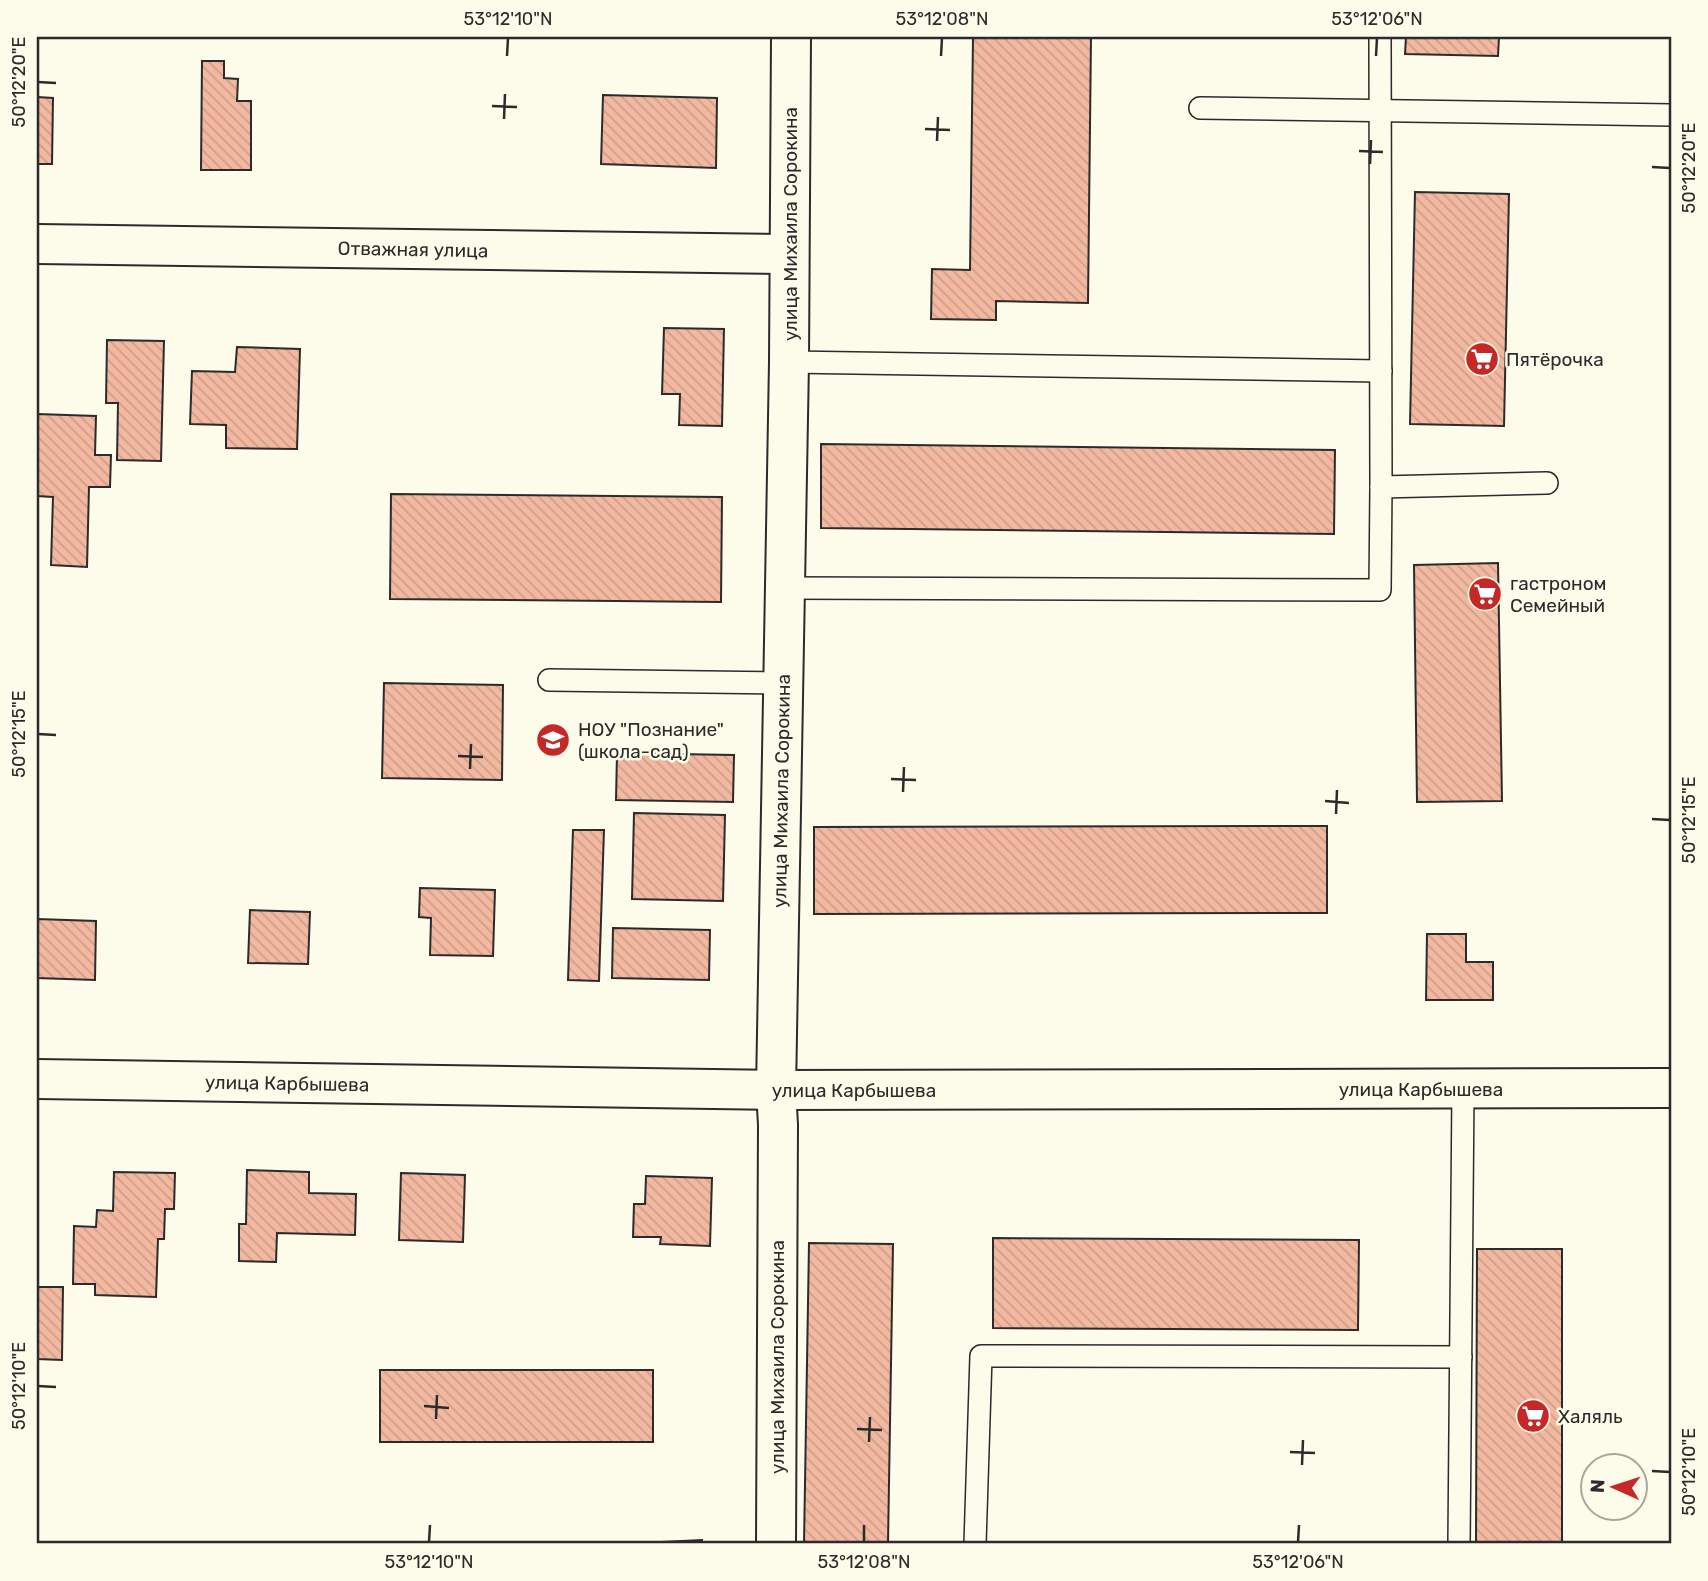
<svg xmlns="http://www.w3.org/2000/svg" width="1708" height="1581" font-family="Rubik,sans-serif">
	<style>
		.building { fill: url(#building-back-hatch); stroke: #2b2b2b; stroke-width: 2 }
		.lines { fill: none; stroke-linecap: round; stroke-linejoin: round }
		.lane-casing { stroke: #2b2b2b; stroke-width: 24 }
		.street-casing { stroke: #2b2b2b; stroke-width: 42 }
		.secondary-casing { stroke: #2b2b2b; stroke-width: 42 }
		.lane { stroke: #fdfbea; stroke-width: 21 }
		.street { stroke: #fdfbea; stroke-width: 38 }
		.secondary { stroke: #fdfbea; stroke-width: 38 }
		.ticks { fill: none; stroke: #2b2b2b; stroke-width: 2.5 }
		.labels { text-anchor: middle; stroke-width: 5; stroke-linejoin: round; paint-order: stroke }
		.street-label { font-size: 19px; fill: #2b2b2b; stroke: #fdfbea }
		.poi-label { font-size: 19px; fill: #2b2b2b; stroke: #fdfbea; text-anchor: start }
		.neatline { fill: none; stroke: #2b2b2b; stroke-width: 2.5 }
		.ticks-label { font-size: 18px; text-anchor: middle; fill: #2b2b2b }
	</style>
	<defs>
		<pattern id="building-back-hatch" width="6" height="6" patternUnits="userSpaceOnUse" patternTransform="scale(1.75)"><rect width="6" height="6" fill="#f2b8a0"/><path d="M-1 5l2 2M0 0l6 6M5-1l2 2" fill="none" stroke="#d09e8a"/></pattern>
	</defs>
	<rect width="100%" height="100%" fill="#fdfbea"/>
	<!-- building -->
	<g class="building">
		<polygon points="973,37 1091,37 1088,303 996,301 996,320 931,319 932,269 970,270"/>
		<polygon points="1406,37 1499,37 1498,56 1405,54"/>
		<polygon points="202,61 224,61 224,78 238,79 237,101 251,101 251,170 201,170"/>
		<polygon points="603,95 717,98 716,168 601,164"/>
		<polygon points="37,97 53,98 52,164 37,164"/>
		<polygon points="1415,192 1509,194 1504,426 1410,424"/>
		<polygon points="664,328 724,329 722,426 679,425 680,394 662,394"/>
		<polygon points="107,340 164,341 161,461 117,460 118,403 106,403"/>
		<polygon points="237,347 300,349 297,449 226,448 226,425 190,424 192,371 235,372"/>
		<polygon points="37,414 96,416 95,455 111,455 110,487 89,487 87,567 51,565 53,497 37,496"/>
		<polygon points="821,444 1335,450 1334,534 821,528"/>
		<polygon points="391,494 722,497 721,602 390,599"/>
		<polygon points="1498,563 1502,801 1417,802 1414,565"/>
		<polygon points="384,683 503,685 502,780 382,778"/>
		<polygon points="617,753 734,755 733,802 616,800"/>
		<polygon points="634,813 725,815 723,901 632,899"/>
		<polygon points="1327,826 1327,913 814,914 814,827"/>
		<polygon points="573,830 604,830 599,981 568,980"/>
		<polygon points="420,888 495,890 493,956 430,955 431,918 419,917"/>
		<polygon points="250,910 310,912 308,964 248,963"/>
		<polygon points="37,919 96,921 95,980 37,978"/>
		<polygon points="613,928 710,930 709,980 612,978"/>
		<polygon points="1427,934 1466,934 1466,962 1493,962 1493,1000 1426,1000"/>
		<polygon points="247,1170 309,1172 309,1193 356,1194 355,1235 277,1233 276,1262 239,1261 239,1224 246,1224"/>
		<polygon points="114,1172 175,1173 174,1209 165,1209 164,1239 158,1239 156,1297 95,1295 95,1284 73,1284 74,1226 96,1227 97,1210 113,1211"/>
		<polygon points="401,1173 465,1175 463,1242 399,1240"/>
		<polygon points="646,1176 712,1178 710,1246 660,1244 661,1237 633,1237 634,1204 645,1204"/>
		<polygon points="993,1238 1359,1240 1358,1330 993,1328"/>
		<polygon points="809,1243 893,1244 888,1544 804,1544"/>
		<polygon points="1477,1249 1562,1249 1562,1544 1476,1544"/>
		<polygon points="37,1287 63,1287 62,1360 37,1359"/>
		<rect x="380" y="1370" width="273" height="72"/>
		<polygon points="702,1540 702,1544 662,1544 662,1542"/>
	</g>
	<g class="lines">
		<!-- lane casing -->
		<g class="lane-casing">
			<g id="lane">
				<polyline points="1200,108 1671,115"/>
				<polyline points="789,362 1381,371"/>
				<polyline points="1381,487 1547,483"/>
				<polyline points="785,588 1380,590 1381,487 1380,37"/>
				<polyline points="549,680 783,683"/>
				<polyline points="975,1544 981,1356 1461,1357"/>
				<polyline points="1459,1544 1463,1089"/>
			</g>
		</g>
		<!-- street casing -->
		<g class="street-casing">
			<g id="street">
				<polyline points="37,244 789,254"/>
				<polyline points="776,1544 778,1125 776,1090 789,362 791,37"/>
			</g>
		</g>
		<!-- secondary casing -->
		<g class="secondary-casing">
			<polyline id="secondary" points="37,1079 776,1090 1671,1088"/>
		</g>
		<!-- lane -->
		<use href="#lane" class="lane"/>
		<!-- street -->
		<use href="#street" class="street"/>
		<!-- secondary -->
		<use href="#secondary" class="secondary"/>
	</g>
	<!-- ticks -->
	<path class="ticks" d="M507,56L508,38M941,56L942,38M1376,56L1377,38M38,82L56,83M492,106L517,107M504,119L505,94M925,129L950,130M937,141L938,117M1359,151L1383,152M1370,164L1371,140M1652,167L1670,168M38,734L56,735M458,756L483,757M470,769L471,744M891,779L916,780M903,792L904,767M1325,801L1349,803M1336,814L1337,790M1652,819L1670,820M38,1386L56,1387M424,1406L449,1408M436,1419L437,1395M857,1429L882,1430M869,1442L870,1417M1290,1452L1315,1453M1302,1465L1303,1440M1652,1471L1670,1472M429,1542L430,1525M864,1542V1525M1298,1542L1299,1525"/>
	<!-- icons -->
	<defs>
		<g id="supermarket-disc" transform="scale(1.75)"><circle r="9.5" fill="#c62828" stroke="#fdfbea"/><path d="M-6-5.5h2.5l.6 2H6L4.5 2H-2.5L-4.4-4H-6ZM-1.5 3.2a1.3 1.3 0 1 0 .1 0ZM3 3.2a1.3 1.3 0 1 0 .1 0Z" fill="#fff"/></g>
		<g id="school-disc" transform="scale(1.75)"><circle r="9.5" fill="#c62828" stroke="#fdfbea"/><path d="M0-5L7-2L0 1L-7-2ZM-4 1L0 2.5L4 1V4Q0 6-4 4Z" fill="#fff"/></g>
	</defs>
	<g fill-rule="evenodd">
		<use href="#supermarket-disc" x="1482" y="359"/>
		<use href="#supermarket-disc" x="1485" y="594"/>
		<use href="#school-disc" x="553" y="740"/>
		<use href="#supermarket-disc" x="1533" y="1416"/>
	</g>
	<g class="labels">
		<!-- street labels -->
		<g class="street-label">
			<text transform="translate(790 224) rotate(-90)" y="7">улица Михаила Сорокина</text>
			<text transform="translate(413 249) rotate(1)" y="7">Отважная улица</text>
			<text transform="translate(781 791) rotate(-89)" y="7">улица Михаила Сорокина</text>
			<text transform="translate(287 1083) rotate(1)" y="7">улица Карбышева</text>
			<text x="1421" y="1096">улица Карбышева</text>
			<text x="854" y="1097">улица Карбышева</text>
			<text transform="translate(777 1357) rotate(-90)" y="7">улица Михаила Сорокина</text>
		</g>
		<!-- poi labels -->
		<g class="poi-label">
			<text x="1506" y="366">Пятёрочка</text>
			<text x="1510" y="590">гастроном<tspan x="1510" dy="22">Семейный</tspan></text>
			<text x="578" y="736">НОУ "Познание"<tspan x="578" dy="22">(школа-сад)</tspan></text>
			<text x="1558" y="1423">Халяль</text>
		</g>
	</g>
	<!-- border -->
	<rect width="1708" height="1581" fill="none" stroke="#fdfbea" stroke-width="77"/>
	<!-- north arrow -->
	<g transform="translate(1614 1487) rotate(273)"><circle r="33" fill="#fdfbea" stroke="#a9a89e" stroke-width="2"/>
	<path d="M0-5L12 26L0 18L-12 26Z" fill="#c62828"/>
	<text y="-10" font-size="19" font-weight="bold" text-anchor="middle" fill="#2b2b2b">N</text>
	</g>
	<rect x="38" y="38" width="1632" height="1504" class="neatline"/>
	<g class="ticks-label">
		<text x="508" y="25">53°12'10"N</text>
		<text x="942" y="25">53°12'08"N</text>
		<text x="1377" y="25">53°12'06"N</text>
		<text transform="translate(19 82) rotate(-90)" y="6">50°12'20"E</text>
		<text transform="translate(1689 168) rotate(-90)" y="6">50°12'20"E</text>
		<text transform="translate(19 734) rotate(-90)" y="6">50°12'15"E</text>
		<text transform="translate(1689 820) rotate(-90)" y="6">50°12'15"E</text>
		<text transform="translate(19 1386) rotate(-90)" y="6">50°12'10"E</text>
		<text transform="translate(1689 1472) rotate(-90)" y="6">50°12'10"E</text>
		<text x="429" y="1568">53°12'10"N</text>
		<text x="864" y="1568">53°12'08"N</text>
		<text x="1298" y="1568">53°12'06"N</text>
	</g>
</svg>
